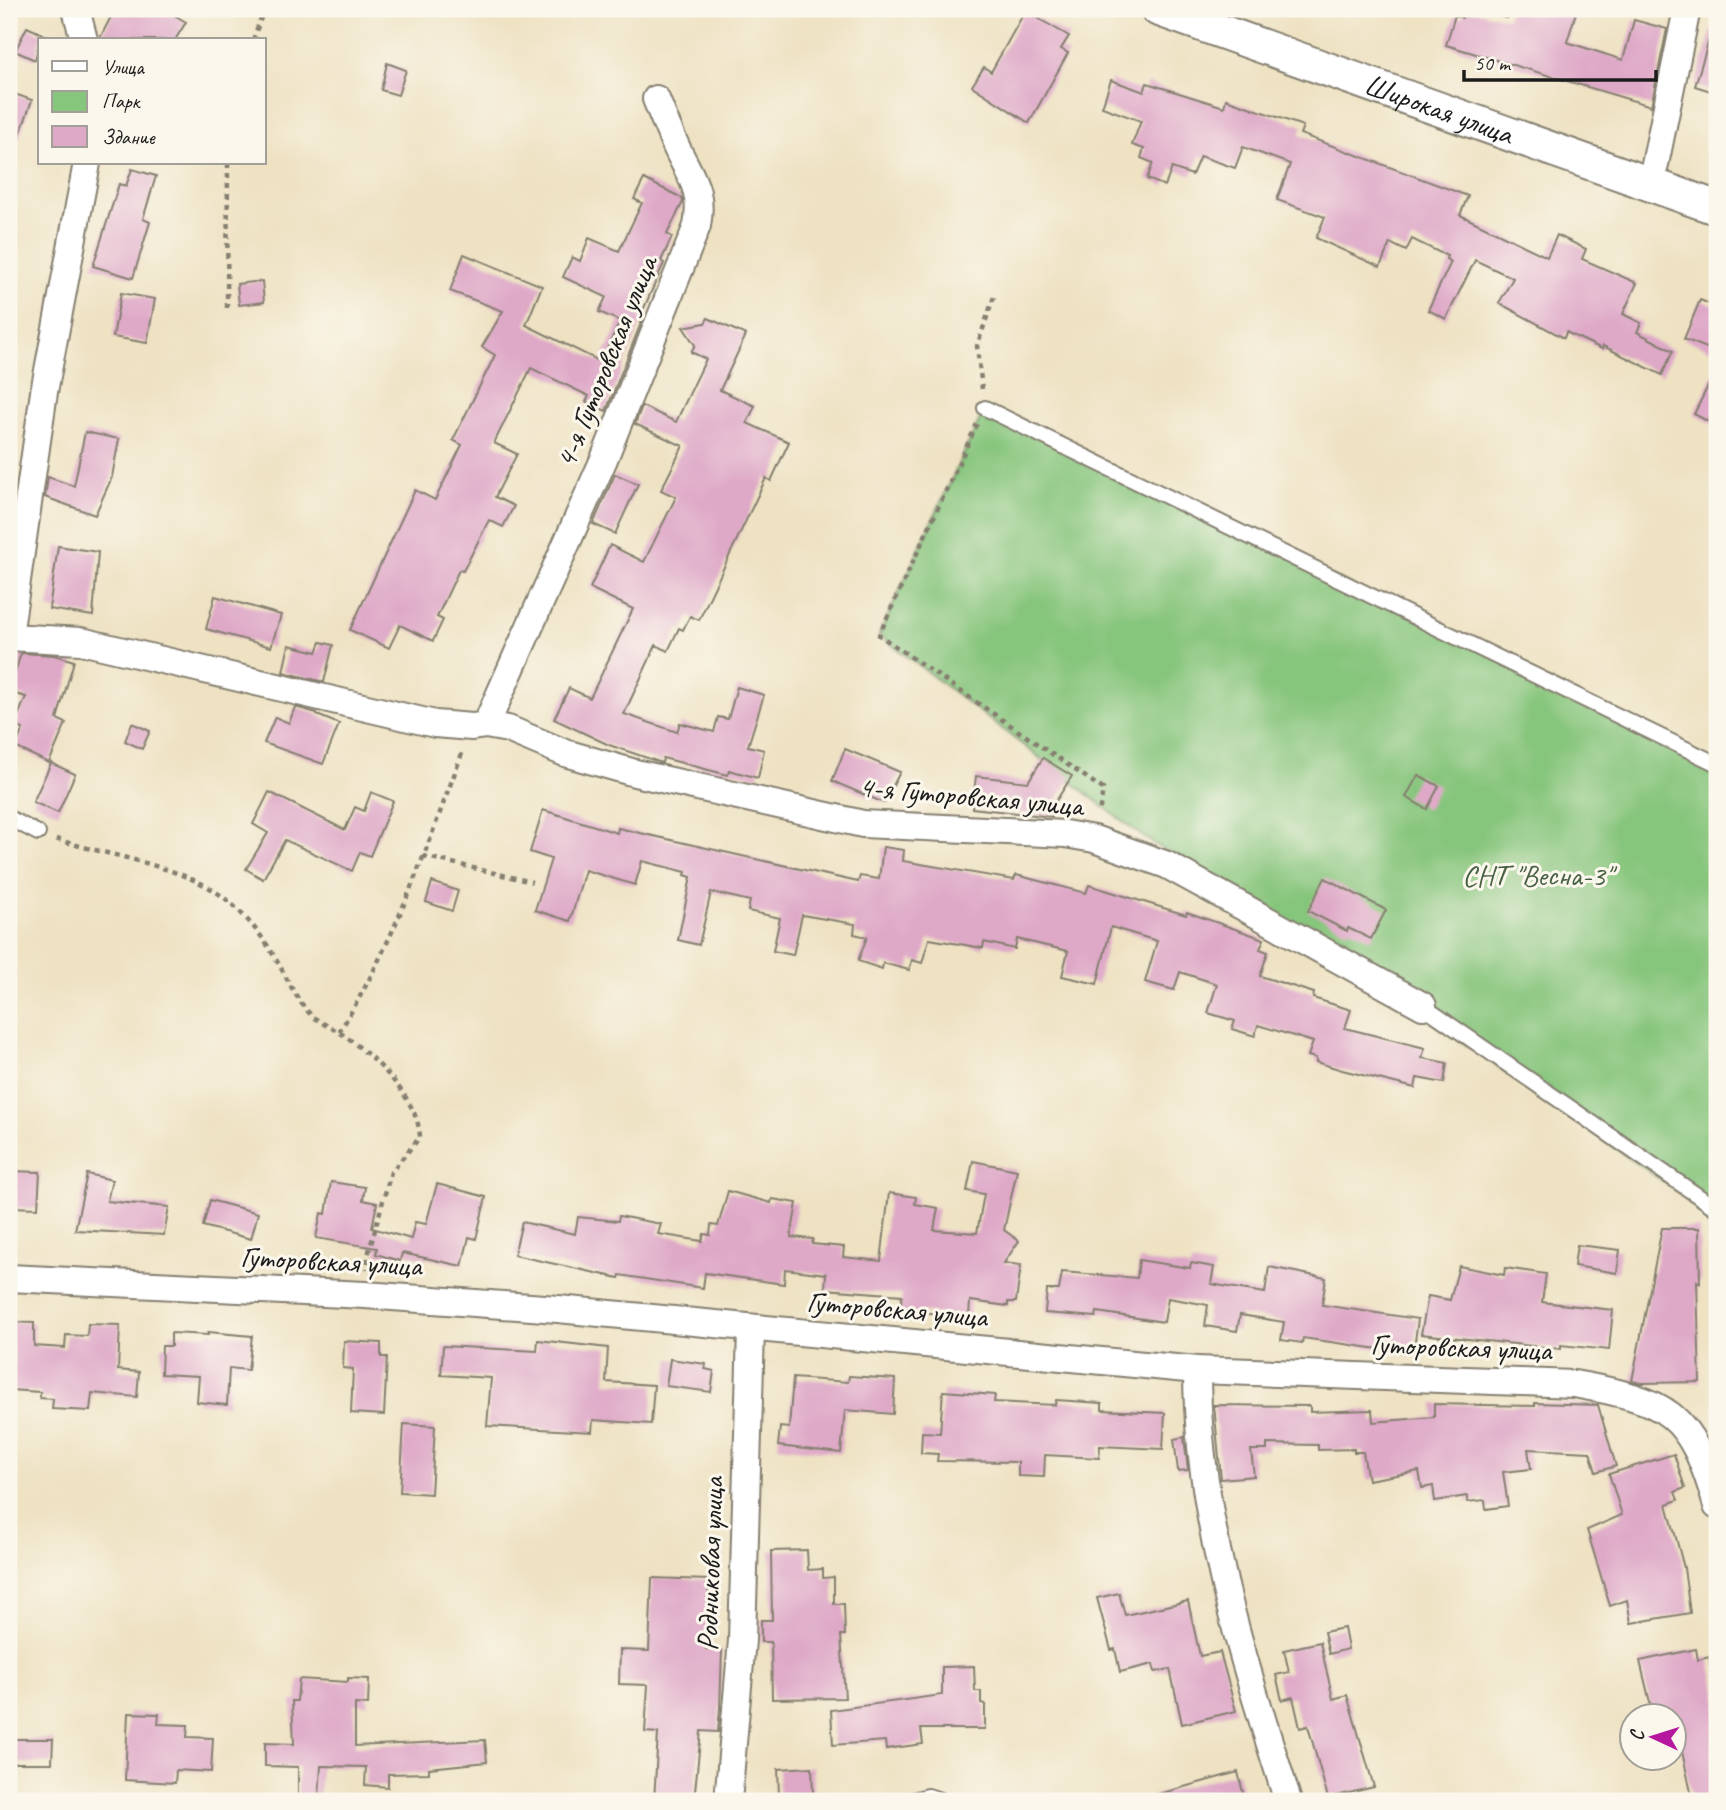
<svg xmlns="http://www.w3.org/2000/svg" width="1726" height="1810" font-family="Caveat,sans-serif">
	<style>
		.green { fill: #86c57c; stroke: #51704c; stroke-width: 2 }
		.building { fill: #dea8c7 }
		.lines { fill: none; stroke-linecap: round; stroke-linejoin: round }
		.service-casing { stroke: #857f70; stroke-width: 18 }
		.minor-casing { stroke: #857f70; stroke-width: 30 }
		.tertiary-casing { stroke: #857f70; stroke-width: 37 }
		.path { stroke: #857f70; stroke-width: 4.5; stroke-dasharray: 5 5; stroke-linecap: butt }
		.service { stroke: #fff; stroke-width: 14 }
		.minor { stroke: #fff; stroke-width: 26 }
		.tertiary { stroke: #fff; stroke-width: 33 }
		.labels { text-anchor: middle; stroke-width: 6; stroke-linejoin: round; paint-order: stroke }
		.street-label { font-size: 30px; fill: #1c1c1c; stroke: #fbf7ec }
		.park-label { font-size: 30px; fill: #466042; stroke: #fbf7ec }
	</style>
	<rect width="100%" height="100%" fill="#fbf7ec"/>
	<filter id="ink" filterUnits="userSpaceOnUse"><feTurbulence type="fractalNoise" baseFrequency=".0143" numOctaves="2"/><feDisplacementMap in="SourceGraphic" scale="14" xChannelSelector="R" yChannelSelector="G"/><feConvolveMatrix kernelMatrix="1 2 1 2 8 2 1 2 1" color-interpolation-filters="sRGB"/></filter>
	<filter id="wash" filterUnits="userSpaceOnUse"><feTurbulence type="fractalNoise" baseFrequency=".00686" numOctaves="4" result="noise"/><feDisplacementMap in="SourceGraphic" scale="28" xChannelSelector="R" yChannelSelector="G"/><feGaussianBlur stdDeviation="1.57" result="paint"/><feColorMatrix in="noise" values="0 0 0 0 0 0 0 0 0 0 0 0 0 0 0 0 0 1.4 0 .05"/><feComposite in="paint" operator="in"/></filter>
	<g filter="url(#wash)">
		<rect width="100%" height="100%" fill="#eee2c3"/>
		<!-- green -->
		<polygon class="green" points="985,408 1717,764 1717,1218 1419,1012 1142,836 879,635"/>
		<g id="blocks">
			<!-- building -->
			<g class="building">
				<polygon points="115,9 164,9 186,22 175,40 99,40"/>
				<polygon points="1465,9 1507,18 1510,9 1577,9 1567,42 1623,60 1634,20 1667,29 1651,106 1446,45 1455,15 1462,18"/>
				<polygon points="1025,11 1069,36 1061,49 1068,53 1029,123 972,86 984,67 991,72"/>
				<polygon points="27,27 47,36 45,40 40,40 35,60 15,51"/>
				<polygon points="1712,30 1717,31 1717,93 1695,86"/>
				<polygon points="387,63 406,70 398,95 381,90"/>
				<polygon points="1111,80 1144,92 1147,83 1224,107 1226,99 1303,126 1300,134 1468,196 1460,215 1547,257 1557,235 1586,249 1582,259 1637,283 1623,314 1641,323 1637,332 1673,351 1662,375 1603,346 1602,349 1566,332 1564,338 1499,303 1513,278 1475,260 1446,319 1428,310 1451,262 1446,259 1447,256 1412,239 1406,251 1390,243 1380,267 1316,238 1325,217 1277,200 1290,164 1243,147 1235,168 1200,156 1192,175 1172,168 1165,186 1147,179 1153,163 1141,158 1144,149 1132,145 1141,121 1102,107"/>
				<polygon points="9,92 32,100 12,158 9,157"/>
				<polygon points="132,169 156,176 143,219 150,222 133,278 93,266 119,184 126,186"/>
				<polygon points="644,179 682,198 683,202 667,234 672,237 661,261 664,263 640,317 643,318 606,411 586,402 589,396 531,368 494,443 517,454 495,497 514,506 503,527 489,520 463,571 459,570 437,617 443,620 433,641 400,625 389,648 350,630 415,490 435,500 462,445 453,440 495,355 482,347 503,311 450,291 464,254 542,286 526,325 601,362 620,321 599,312 606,297 563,277 572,257 580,261 589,238 619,251 642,203 634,199"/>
				<polygon points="262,281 264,302 239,305 237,284"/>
				<polygon points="121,293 155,299 147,343 113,337"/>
				<polygon points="1700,300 1717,307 1717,352 1684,339"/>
				<polygon points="708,318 746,335 720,390 755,406 747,423 789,442 771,481 766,478 699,620 690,616 683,630 679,628 668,651 656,645 624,714 677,732 680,723 714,732 718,717 728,719 737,687 764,695 748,746 764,750 758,778 729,770 728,775 663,758 662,763 609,745 554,719 569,688 590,698 633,609 590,588 610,545 644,562 676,497 661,490 683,446 635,424 642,406 676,422 706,359 691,352 695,345 683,327 705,323"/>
				<polygon points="1717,368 1717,426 1694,414"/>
				<polygon points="85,432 119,439 112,477 95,515 45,497 48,477 74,486"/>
				<polygon points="615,474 638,484 615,534 593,524"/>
				<polygon points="58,546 98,552 93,616 49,609"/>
				<polygon points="215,596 281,615 271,647 206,629"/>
				<polygon points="321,642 333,645 324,682 283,672 289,645 317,652"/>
				<polygon points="21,653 54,655 74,661 57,719 66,723 49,763 15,747 23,729 14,725 26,697 9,692"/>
				<polygon points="295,707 317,713 317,715 339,724 323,764 264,743 275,717 289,723"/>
				<polygon points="132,723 150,731 142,749 125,741"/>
				<polygon points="845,749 900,772 884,803 832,781"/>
				<polygon points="1043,758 1072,776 1054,804 1052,817 972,808 976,776 1028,782"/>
				<polygon points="51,763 75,774 58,813 33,802"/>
				<polygon points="1418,775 1439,786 1427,809 1406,797"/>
				<polygon points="269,792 345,830 355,807 364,811 371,792 393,801 370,856 360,852 352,871 285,840 263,879 246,869 268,833 253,824"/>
				<polygon points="543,810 617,833 618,828 858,882 860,876 879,879 883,847 904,850 903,861 1014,880 1016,875 1086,893 1089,885 1186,915 1187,912 1264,939 1260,949 1268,952 1260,976 1314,993 1313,998 1351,1010 1345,1028 1425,1048 1422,1058 1447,1063 1444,1083 1417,1078 1415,1088 1342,1070 1316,1062 1316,1058 1308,1056 1313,1042 1258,1025 1255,1036 1232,1029 1235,1021 1208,1013 1217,984 1180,972 1174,990 1145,982 1157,941 1111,927 1097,984 1062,976 1068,951 1017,939 1015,949 984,942 983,948 929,939 922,963 912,960 909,970 883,963 882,969 858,961 867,937 854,934 855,924 802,915 793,955 773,951 780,918 748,911 750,901 711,892 699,945 678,940 691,877 685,875 686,872 642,861 635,885 585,870 570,921 535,910 551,859 530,852"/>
				<polygon points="1325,878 1386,910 1371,939 1348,928 1347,931 1308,911"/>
				<polygon points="432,882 458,891 452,911 426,902"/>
				<polygon points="973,1161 1017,1170 1004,1230 1019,1241 1004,1263 1021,1265 1016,1302 1008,1302 1008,1306 970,1301 969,1317 920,1312 919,1319 899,1316 902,1295 825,1289 826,1274 785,1269 784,1284 705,1273 703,1288 620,1275 619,1278 514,1255 522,1222 575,1234 578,1217 618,1221 619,1216 661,1224 658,1234 702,1241 704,1234 710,1235 711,1225 718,1226 728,1191 771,1203 772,1199 797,1203 791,1237 813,1239 812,1244 844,1247 843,1257 881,1261 889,1193 916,1197 915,1204 938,1208 934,1230 977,1233 984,1194 967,1191"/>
				<polygon points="9,1171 40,1172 38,1208 9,1207"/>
				<polygon points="87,1174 112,1180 107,1201 169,1207 164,1235 75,1230"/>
				<polygon points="331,1182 365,1187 363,1200 377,1203 372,1228 411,1239 415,1222 426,1224 437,1184 486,1197 476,1239 469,1237 462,1266 402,1253 400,1261 376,1254 377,1248 316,1238 321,1213 326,1214"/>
				<polygon points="210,1200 258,1213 251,1239 203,1226"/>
				<polygon points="1662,1228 1699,1228 1700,1283 1697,1281 1700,1382 1641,1383 1632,1381"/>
				<polygon points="1577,1245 1620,1250 1617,1273 1574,1266"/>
				<polygon points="1139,1260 1190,1268 1191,1263 1214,1267 1211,1284 1265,1293 1269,1267 1326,1278 1322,1305 1418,1319 1414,1349 1408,1348 1407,1353 1303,1338 1302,1343 1281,1340 1284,1322 1240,1315 1237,1331 1205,1326 1208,1305 1168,1298 1164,1322 1097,1312 1096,1317 1045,1313 1047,1290 1059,1290 1062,1272 1137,1278"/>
				<polygon points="1459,1266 1504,1275 1505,1268 1546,1274 1542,1302 1613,1310 1609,1350 1561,1345 1561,1349 1421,1334 1428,1296 1450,1300"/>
				<polygon points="9,1322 34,1323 34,1346 65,1348 66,1335 87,1336 88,1324 120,1325 118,1370 139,1372 137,1397 92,1393 90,1411 52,1409 53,1399 40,1398 40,1392 9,1390"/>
				<polygon points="208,1332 252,1336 248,1370 229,1368 227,1405 197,1402 199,1376 161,1374 162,1346 171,1346 171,1333 208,1335"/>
				<polygon points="538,1340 608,1348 606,1382 654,1385 651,1424 593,1420 592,1432 487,1426 491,1378 441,1375 443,1346 537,1351"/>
				<polygon points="344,1341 381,1343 381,1357 387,1357 384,1415 351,1413 353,1369 343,1368"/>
				<polygon points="670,1359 706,1364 705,1369 714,1371 711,1392 666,1386"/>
				<polygon points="849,1376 895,1379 893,1414 845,1410 841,1453 778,1446 780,1427 789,1428 793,1378 848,1382"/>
				<polygon points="943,1391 995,1395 994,1402 1055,1405 1056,1400 1102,1403 1102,1410 1165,1413 1163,1449 1100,1446 1099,1458 1045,1455 1044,1477 1018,1476 1018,1462 937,1461 938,1454 921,1453 922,1432 940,1433"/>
				<polygon points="1535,1403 1598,1405 1616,1466 1596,1472 1590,1452 1528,1449 1531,1469 1503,1472 1508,1506 1486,1509 1485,1500 1467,1502 1467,1496 1435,1501 1433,1486 1422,1488 1419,1471 1368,1480 1363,1452 1354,1452 1354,1449 1318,1450 1318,1445 1267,1444 1267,1450 1251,1450 1254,1476 1221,1479 1214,1405 1310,1406 1310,1412 1372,1410 1373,1422 1434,1417 1434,1404 1535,1406"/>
				<polygon points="404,1424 435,1426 431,1494 400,1492"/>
				<polygon points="1184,1437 1188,1470 1178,1471 1174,1439"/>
				<polygon points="1674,1454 1685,1488 1675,1492 1678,1500 1667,1504 1684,1568 1690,1613 1631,1623 1627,1600 1610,1606 1587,1530 1622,1515 1609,1474"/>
				<polygon points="807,1550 808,1570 823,1569 823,1578 834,1577 834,1604 844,1604 845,1635 841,1635 845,1698 772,1699 771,1642 761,1642 761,1620 772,1620 771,1551"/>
				<polygon points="652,1578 709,1580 706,1649 722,1650 720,1708 718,1732 701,1731 694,1801 654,1801 658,1733 645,1732 648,1685 619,1684 620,1650 649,1651"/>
				<polygon points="1119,1593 1125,1615 1188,1601 1200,1656 1220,1652 1236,1711 1182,1724 1170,1669 1155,1672 1153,1664 1120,1672 1115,1649 1111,1650 1097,1598"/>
				<polygon points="1344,1628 1348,1649 1329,1654 1324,1632"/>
				<polygon points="1320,1642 1333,1699 1347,1695 1374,1787 1328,1798 1308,1726 1300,1728 1293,1697 1282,1700 1276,1675 1289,1672 1284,1650"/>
				<polygon points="1696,1649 1698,1660 1709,1657 1717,1690 1717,1801 1693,1801 1674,1716 1670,1711 1653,1715 1640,1661"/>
				<polygon points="974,1666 975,1691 981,1691 981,1703 985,1704 985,1729 921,1729 923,1744 886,1749 885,1741 833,1745 831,1710 942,1695 942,1667"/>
				<polygon points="348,1678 369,1679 368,1705 355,1704 355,1746 485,1740 487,1762 429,1768 429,1773 388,1774 388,1787 365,1785 366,1767 321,1766 319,1797 298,1796 298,1767 265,1766 265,1743 294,1744 292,1701 297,1701 299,1679 348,1682"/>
				<polygon points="128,1713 159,1714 158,1724 188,1725 187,1737 213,1738 211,1772 176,1770 175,1783 125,1780"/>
				<polygon points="9,1739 53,1739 52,1763 9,1763"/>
				<polygon points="812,1767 813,1793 779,1795 778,1769"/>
				<polygon points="1238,1772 1245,1801 1156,1801 1155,1795"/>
			</g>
		</g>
	</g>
	<g filter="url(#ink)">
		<use href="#blocks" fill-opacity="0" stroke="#857f70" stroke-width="2"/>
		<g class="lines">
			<!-- service casing -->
			<g class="service-casing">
				<g id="service">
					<polyline points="985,408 1717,764"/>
					<polyline points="9,818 38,833"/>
					<polyline points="1423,1006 1717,1209"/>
					<polyline points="910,1801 928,1796 943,1801"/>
				</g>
			</g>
			<!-- minor casing -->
			<g class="minor-casing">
				<g id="minor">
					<polyline points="76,9 84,40"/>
					<polyline points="1651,184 1687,9"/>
					<polyline points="9,636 44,392 87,163"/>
					<polyline points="9,637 81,641 435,724 472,727 486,725 508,729 565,753 635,773 863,824 1065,834 1094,839 1167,865 1423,1006"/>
					<path d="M486,725L604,459L697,226C704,188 689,176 675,144C668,129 662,114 656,99"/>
					<path d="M9,1278L365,1295L558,1309L1197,1370L1574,1384C1669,1401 1690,1411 1717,1506"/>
					<path d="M1197,1370C1197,1519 1243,1660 1288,1801"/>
					<polyline points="728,1801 742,1640 751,1330"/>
				</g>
			</g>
			<!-- tertiary casing -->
			<g class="tertiary-casing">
				<g id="tertiary">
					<path id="s1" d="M1158,9L1717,208"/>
				</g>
			</g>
			<!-- path -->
			<g class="path">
				<polyline points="253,40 264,9"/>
				<polyline points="227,308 228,163"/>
				<polyline points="982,389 977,346 995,294"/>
				<polyline points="977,424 879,635 1103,789 1099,814"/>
				<path d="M56,839C106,855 161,862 208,887C232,900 257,928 271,951C285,973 293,995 310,1014C319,1023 332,1027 342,1034C373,1056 418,1097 420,1137L391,1172L368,1255L367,1269"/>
				<polyline points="423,856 532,882"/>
				<path d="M339,1032C394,945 427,846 463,751"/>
			</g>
			<!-- service -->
			<use href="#service" class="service"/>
			<!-- minor -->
			<use href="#minor" class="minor"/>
			<!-- tertiary -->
			<use href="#tertiary" class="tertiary"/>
		</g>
	</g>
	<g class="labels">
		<!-- street labels -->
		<g class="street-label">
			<text dy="10" stroke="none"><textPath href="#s1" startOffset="298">Широкая улица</textPath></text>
			<text transform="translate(606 362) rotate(-68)" y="10">4-я Гуторовская улица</text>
			<text transform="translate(971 796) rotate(5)" y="10">4-я Гуторовская улица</text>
			<text transform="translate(331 1261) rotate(3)" y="10">Гуторовская улица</text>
			<text transform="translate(897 1309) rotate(5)" y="10">Гуторовская улица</text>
			<text transform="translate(1461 1347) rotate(2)" y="10">Гуторовская улица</text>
			<text transform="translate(710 1564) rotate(-88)" y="10">Родниковая улица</text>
		</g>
		<!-- park labels -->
		<g class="park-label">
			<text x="1537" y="885">СНТ "Весна-3"</text>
		</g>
	</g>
	<!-- margin -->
	<rect width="1726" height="1810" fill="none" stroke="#fbf7ec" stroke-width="35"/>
	<!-- legend -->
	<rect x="38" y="38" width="228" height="126" fill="#fbf7ec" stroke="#a29f99" stroke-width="2"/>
	<rect x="52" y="61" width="35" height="10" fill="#ffffff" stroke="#a29f99" stroke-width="2"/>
	<text x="102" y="74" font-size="21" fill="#1c1c1c">Улица</text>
	<rect x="52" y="91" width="35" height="21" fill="#86c57c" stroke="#a29f99" stroke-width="2"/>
	<text x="102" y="108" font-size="21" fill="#1c1c1c">Парк</text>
	<rect x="52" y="126" width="35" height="21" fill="#dea8c7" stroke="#a29f99" stroke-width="2"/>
	<text x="102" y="144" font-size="21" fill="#1c1c1c">Здание</text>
	<!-- north arrow -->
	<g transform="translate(1653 1737) rotate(274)"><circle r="33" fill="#fbf7ec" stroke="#a29f99" stroke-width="2"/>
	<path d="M0-5L12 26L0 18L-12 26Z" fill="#b5179e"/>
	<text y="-10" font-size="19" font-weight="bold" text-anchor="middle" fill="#1c1c1c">С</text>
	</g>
	<!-- scale -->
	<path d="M1464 70v10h192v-10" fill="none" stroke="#1c1c1c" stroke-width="3.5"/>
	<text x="1474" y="70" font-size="21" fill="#1c1c1c" stroke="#fbf7ec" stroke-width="5" paint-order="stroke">50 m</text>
</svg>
